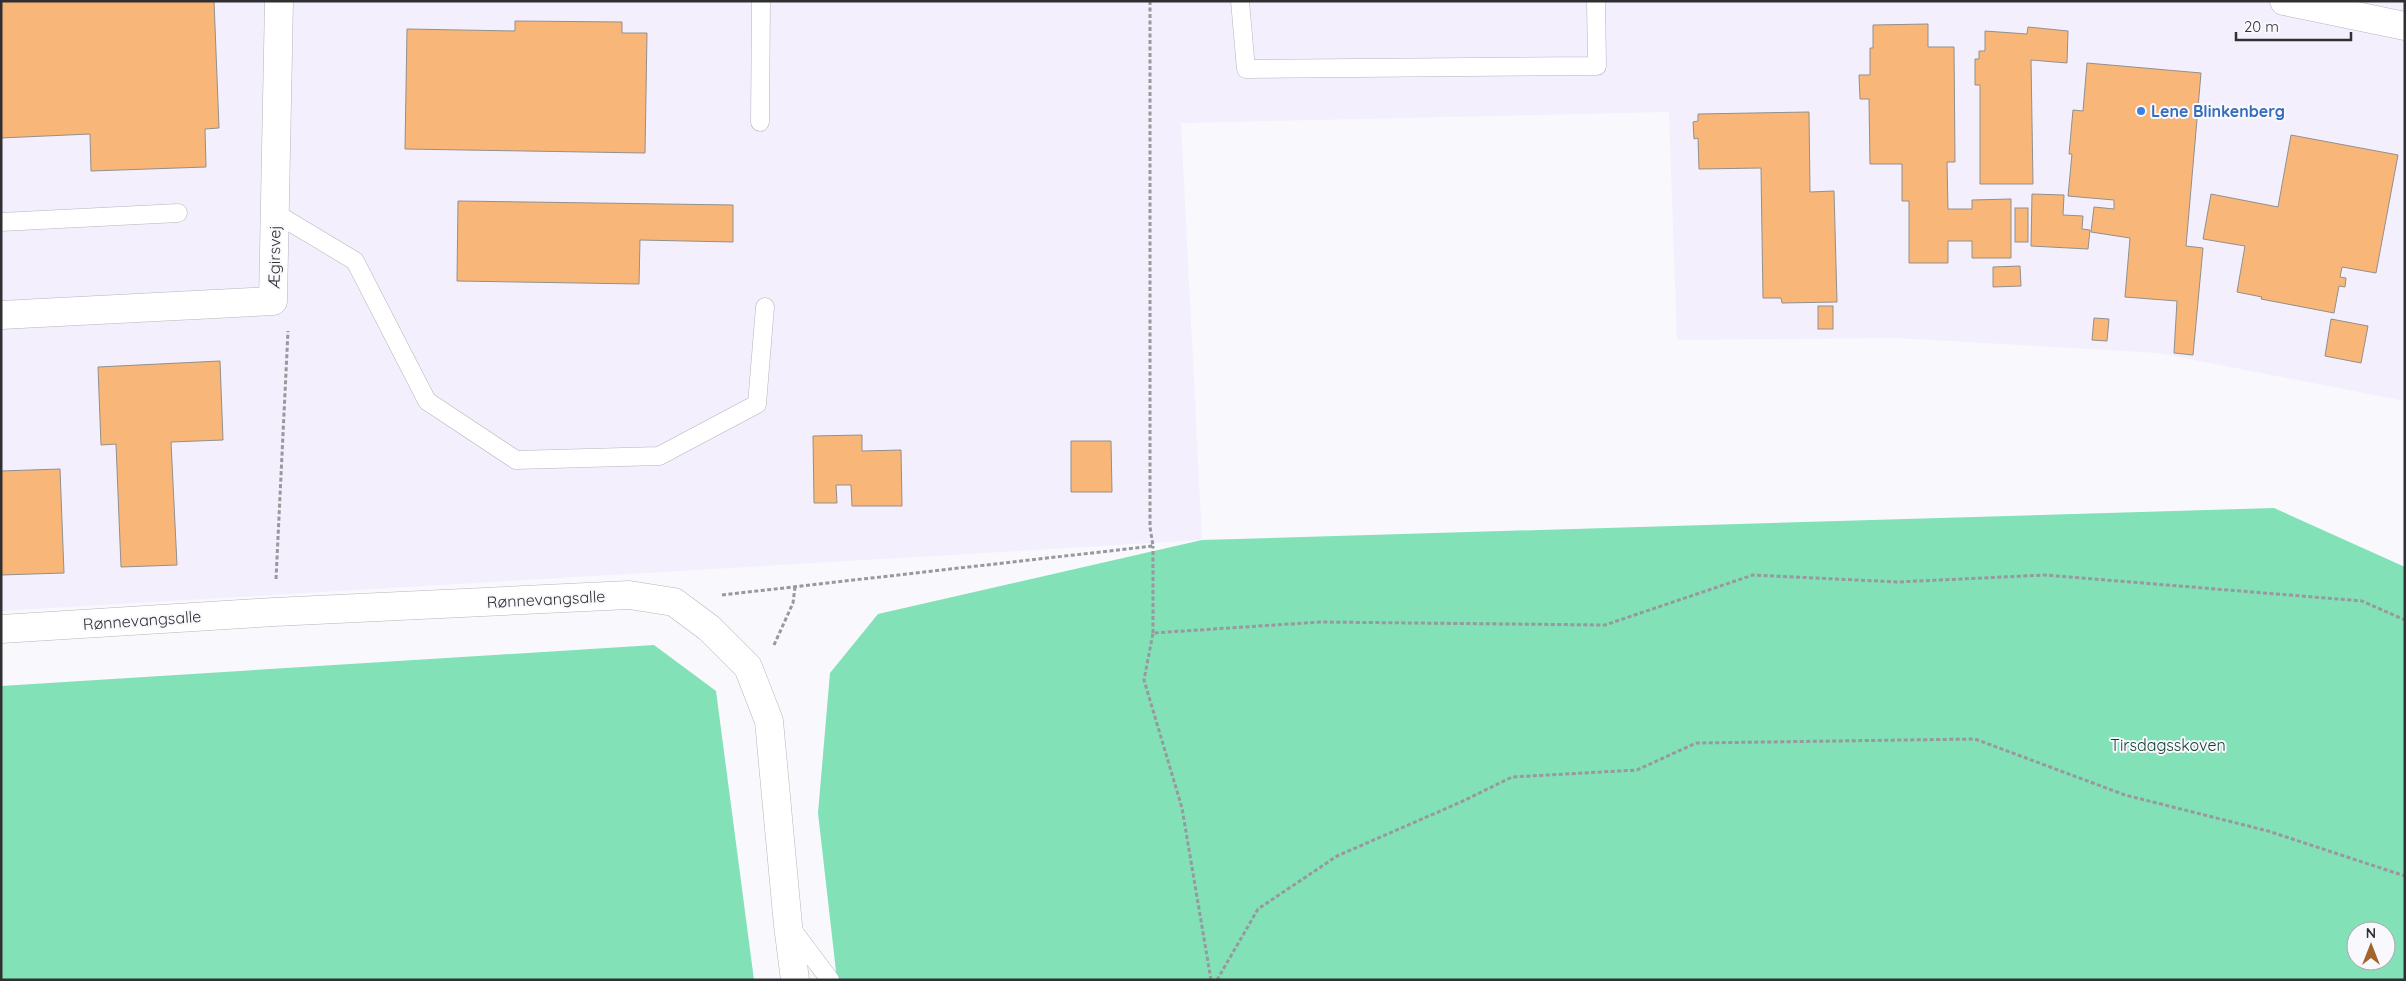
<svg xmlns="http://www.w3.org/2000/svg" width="2406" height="981" font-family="Quicksand,sans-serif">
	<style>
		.built { fill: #f3effc }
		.forest { fill: #82e1b7; fill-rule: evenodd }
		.building { fill: #f8b778; stroke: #938f8b }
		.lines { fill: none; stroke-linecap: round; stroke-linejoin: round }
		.lane-casing { stroke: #b6b5ba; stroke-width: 19 }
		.street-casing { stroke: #b6b5ba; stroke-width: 29 }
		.path { stroke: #99989c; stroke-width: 3; stroke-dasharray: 4 2.5; stroke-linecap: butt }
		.lane { stroke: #fff; stroke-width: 18 }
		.street { stroke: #fff; stroke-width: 28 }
		.shop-dot { fill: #3f7fe0; stroke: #f9f8fd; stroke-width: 2 }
		.labels { text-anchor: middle; stroke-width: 4; stroke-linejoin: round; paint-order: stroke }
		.shop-label { font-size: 16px; font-weight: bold; fill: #366cbe; stroke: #f9f8fd; text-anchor: start }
		.street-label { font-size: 16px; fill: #303032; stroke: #f9f8fd }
		.park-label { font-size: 16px; fill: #113c2b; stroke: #f9f8fd }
	</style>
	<rect width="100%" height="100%" fill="#f9f8fd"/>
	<!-- built -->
	<polygon class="built" points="1,1 2405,1 2405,401 2158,353 1898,338 1677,340 1669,112 1181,123 1202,540 1,611"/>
	<!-- forest -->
	<g class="forest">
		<path d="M2274,508L2405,567V980H837L818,813L830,673L878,614L1202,540ZM2356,931H2386V961H2356Z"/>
		<polygon points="654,645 716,691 754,980 1,980 1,686"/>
	</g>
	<!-- building -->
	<g class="building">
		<polygon points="1,1 214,1 219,128 205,129 206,167 91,171 90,134 1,138"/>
		<polygon points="515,21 622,22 622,33 647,33 645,153 405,149 407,29 515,31"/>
		<polygon points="1928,24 1928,47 1954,47 1955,162 1947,162 1948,209 1972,209 1972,200 2011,199 2011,258 1972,258 1972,241 1948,241 1948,263 1909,263 1909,201 1902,201 1902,164 1870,164 1869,99 1860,99 1859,75 1870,75 1870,48 1873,48 1873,25"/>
		<polygon points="2028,27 2068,31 2067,63 2031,60 2033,184 1980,184 1980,85 1975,85 1975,59 1979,59 1979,51 1985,51 1985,31 2027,34"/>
		<polygon points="2087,63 2201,73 2186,246 2203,248 2193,355 2174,353 2177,301 2125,297 2130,238 2091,232 2094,207 2114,209 2114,200 2068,196 2072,154 2069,154 2073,110 2083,111"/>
		<polygon points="1809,112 1810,192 1834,191 1837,302 1782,303 1781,298 1763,298 1761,168 1699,169 1698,138 1694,139 1693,122 1698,121 1698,114"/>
		<polygon points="2291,135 2398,155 2376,273 2342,267 2340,277 2346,278 2345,287 2339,286 2334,313 2261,299 2262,297 2237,292 2245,246 2203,239 2211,194 2278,207"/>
		<polygon points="2032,194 2064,195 2063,215 2083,216 2082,229 2090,230 2088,249 2031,246"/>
		<polygon points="458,201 733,205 733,242 640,240 639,284 457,281"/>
		<rect x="2015" y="208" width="13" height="34"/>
		<polygon points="2020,266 2021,286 1993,287 1993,267"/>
		<rect x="1818" y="306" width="15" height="23"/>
		<polygon points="2094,318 2109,319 2107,341 2092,340"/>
		<polygon points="2331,319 2368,326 2361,363 2325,356"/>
		<polygon points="220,361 223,440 171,442 177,565 121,567 116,444 101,445 98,367"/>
		<polygon points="862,435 862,451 901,450 902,506 852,506 851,485 836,485 837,503 814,503 813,436"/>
		<polygon points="1071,441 1111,441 1112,492 1071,492"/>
		<polygon points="60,469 64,573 1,575 1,471"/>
	</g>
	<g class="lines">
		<!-- lane casing -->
		<g class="lane-casing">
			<g id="lane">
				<polyline points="1240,1 1246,69 1597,66 1596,1"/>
				<polyline points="760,122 761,1"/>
				<polyline points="275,213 355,261 427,401 516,460 659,456 757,404 765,307"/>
				<polyline points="1,222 178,213"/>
				<polyline points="791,928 830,980"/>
			</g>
		</g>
		<!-- street casing -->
		<g class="street-casing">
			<g id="street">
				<polyline points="2284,1 2405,26"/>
				<polyline points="1,315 273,301 279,1"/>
				<polyline points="1,629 274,612 629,595 674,602 709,628 748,667 769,721 788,925 795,980"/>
			</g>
		</g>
		<!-- path -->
		<g class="path">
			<polyline points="276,579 288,331"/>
			<polyline points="722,595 1153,546 1150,527 1150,1"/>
			<polyline points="1153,633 1153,546"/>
			<polyline points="774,645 793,603 795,587"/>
			<polyline points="1211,980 1182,808 1144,680 1153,633 1320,622 1605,625 1753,575 1898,582 2045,575 2362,601 2405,620"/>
			<polyline points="1217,980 1258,909 1337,856 1461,802 1512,777 1637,770 1696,743 1975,739 2125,795 2268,831 2405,876"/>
		</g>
		<!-- lane -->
		<use href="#lane" class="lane"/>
		<!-- street -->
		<use href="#street" class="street"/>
	</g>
	<!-- markers -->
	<circle class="shop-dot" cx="2141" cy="111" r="5"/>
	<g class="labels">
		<!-- shop labels -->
		<g class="shop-label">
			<text x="2151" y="117">Lene Blinkenberg</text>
		</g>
		<!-- street labels -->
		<g class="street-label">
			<text transform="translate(274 257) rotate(-89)" y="6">Ægirsvej</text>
			<text transform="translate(546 599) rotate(-3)" y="6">Rønnevangsalle</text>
			<text transform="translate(142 620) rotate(-4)" y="6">Rønnevangsalle</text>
		</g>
		<!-- park labels -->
		<g class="park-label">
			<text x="2168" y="751">Tirsdagsskoven</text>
		</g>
	</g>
	<!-- border -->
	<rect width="2406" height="981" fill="none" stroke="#303032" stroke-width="5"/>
	<!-- north arrow -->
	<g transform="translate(2371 946)"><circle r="24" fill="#f9f8fd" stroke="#a9a8ac"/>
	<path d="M0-4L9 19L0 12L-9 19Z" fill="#a3652b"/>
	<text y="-8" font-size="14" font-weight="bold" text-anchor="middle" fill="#303032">N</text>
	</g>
	<!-- scale -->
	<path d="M2236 32v8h115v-8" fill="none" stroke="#303032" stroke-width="2.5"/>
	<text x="2244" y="32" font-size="15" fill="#303032" stroke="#f9f8fd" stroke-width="4" paint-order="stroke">20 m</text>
</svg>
